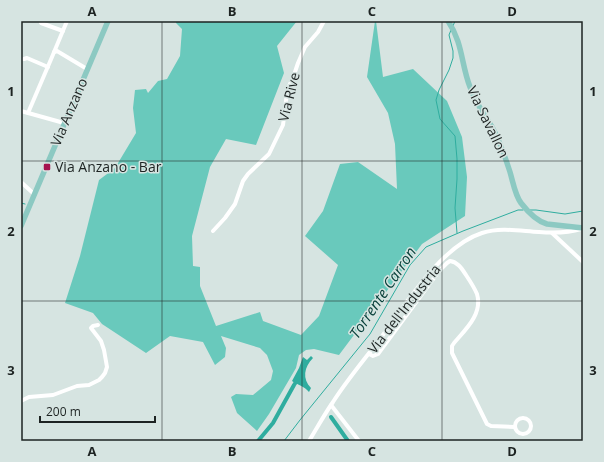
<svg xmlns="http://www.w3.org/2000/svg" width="604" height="462" font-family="'Open Sans',sans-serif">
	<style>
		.green { fill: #69c9bc }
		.water { fill: #2fad9f }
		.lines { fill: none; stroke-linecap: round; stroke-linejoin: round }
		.stream { stroke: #2fad9f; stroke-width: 1 }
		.canal { stroke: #2fad9f; stroke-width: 4 }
		.minor { stroke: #fff; stroke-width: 4 }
		.major { stroke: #8cc9c2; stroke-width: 5.5 }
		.grid { fill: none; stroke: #1d2322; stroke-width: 1; stroke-opacity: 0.55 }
		.poi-dot { fill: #a61450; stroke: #d6e4e1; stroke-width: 1.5 }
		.labels { text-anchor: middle; stroke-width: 3; stroke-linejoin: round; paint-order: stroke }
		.street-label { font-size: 14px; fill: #1d2322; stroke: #d6e4e1 }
		.poi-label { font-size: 14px; fill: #1d2322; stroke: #d6e4e1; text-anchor: start }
		.water-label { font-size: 15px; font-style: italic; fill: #09413b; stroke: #d6e4e1 }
		.neatline { fill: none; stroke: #1d2322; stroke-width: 1.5 }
		.grid-label { font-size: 13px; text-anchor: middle; font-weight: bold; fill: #1d2322 }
	</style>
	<rect width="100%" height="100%" fill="#d6e4e1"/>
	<!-- green -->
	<polygon class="green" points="176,21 297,21 277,46 284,73 256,145 226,139 210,167 192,236 193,266 200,267 200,286 216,326 260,312 263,321 301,335 319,316 338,265 305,236 323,211 340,164 358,162 397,189 395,144 388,113 367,77 375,21 376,21 383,77 413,69 447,101 462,137 467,177 465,216 422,244 339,355 314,349 306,350 299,355 296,368 269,414 257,431 237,413 231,397 236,394 253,395 271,380 273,371 267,355 260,348 221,336 226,348 225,357 215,365 203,342 170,336 146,353 102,324 93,313 65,303 80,256 99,180 115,168 136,133 133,108 135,90 146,89 148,93 158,81 167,79 180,56 182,29 176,23"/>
	<!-- water -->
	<path class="water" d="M311,356L313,358C304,367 302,379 311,388L309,392C304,386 298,385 292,381L299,368L303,357L307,360Z"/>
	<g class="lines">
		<!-- stream -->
		<g class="stream">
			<polyline points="453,26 455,21"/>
			<polyline points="451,30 449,35 453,51 453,58 449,70 439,90 436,100 440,119 455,136 457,159 457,179 455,208 457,233"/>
			<polyline points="21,203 25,204"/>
			<polyline points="530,210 536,210 565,214 583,211"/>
			<polyline points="284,441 300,420 370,334 410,265 426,247 463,231 518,210 523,210"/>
		</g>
		<!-- canal -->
		<g class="canal">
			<polyline points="331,417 348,441"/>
			<polyline points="258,441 273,423 294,385 298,379"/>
		</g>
		<!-- minor -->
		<g class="minor">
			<polyline points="41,23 63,31"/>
			<polyline points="54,52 57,51 87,69"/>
			<polyline points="24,59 27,58 48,67"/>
			<polyline points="21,111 64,123"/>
			<polyline points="28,113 52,57 67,21"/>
			<polyline points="21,182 34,194"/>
			<polyline points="213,231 225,218 235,204 243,181 248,174 269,154 283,125 287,93 290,84 294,75 298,63 305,47 318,32 324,21"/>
			<polyline points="552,233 583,262"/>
			<path d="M435,268L439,271L447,263L450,261C458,262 462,269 466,275C470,281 474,287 477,294C483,314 465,330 454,343L452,346V353L487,424L491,426L515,427"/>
			<polyline points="369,354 373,356 378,354 439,271"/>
			<polyline points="21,401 29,397 53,395 77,386 89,385 99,380 102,377 105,373 107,367 104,350 101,341 91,328 93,326 98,325"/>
			<polyline points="331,405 359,441"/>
			<circle cx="523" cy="426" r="8"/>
			<path d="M309,441C317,428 324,415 333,402C347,380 364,360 380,339C405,305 441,246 482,233C501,227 520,231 539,232C553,233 568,233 581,229"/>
		</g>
		<!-- major -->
		<g class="major">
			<path d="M448,21C463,43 461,64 470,87C475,102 484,114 492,127C500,141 505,157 510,172C513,182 515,195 521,203C528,212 536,221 547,224L583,228"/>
			<polyline points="21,226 108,21"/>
		</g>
	</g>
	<!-- grid -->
	<path class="grid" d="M162,21V441M302,21V441M442,21V441M21,161H583M21,301H583"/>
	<!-- markers -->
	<rect class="poi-dot" x="43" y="163" width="8" height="8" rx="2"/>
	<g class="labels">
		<!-- street labels -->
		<g class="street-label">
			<text transform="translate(289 97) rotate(-76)" y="5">Via Rive</text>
			<text transform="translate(69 112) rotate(-67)" y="5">Via Anzano</text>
			<text transform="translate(488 122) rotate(64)" y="5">Via Savallon</text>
			<text transform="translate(404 309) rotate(-52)" y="5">Via dell'Industria</text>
		</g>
		<!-- poi labels -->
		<g class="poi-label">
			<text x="55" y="172">Via Anzano - Bar</text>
		</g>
		<!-- water labels -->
		<g class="water-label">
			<text transform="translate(383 293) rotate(-56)" y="5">Torrente Carron</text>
		</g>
	</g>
	<!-- border -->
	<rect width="604" height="462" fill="none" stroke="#d6e4e1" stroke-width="44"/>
	<!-- scale -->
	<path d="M40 416v6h115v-6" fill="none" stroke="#1d2322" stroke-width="2"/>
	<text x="46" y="416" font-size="12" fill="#1d2322" stroke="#d6e4e1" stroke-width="3" paint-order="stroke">200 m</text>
	<rect x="22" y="22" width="560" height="418" class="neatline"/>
	<g class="grid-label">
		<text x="92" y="16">A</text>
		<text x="232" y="16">B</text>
		<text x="372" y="16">C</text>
		<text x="512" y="16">D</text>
		<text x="11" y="96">1</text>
		<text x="593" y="96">1</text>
		<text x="11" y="236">2</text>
		<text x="593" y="236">2</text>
		<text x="11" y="375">3</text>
		<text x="593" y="375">3</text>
		<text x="92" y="456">A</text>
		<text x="232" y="456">B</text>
		<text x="372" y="456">C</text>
		<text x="512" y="456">D</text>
	</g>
</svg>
